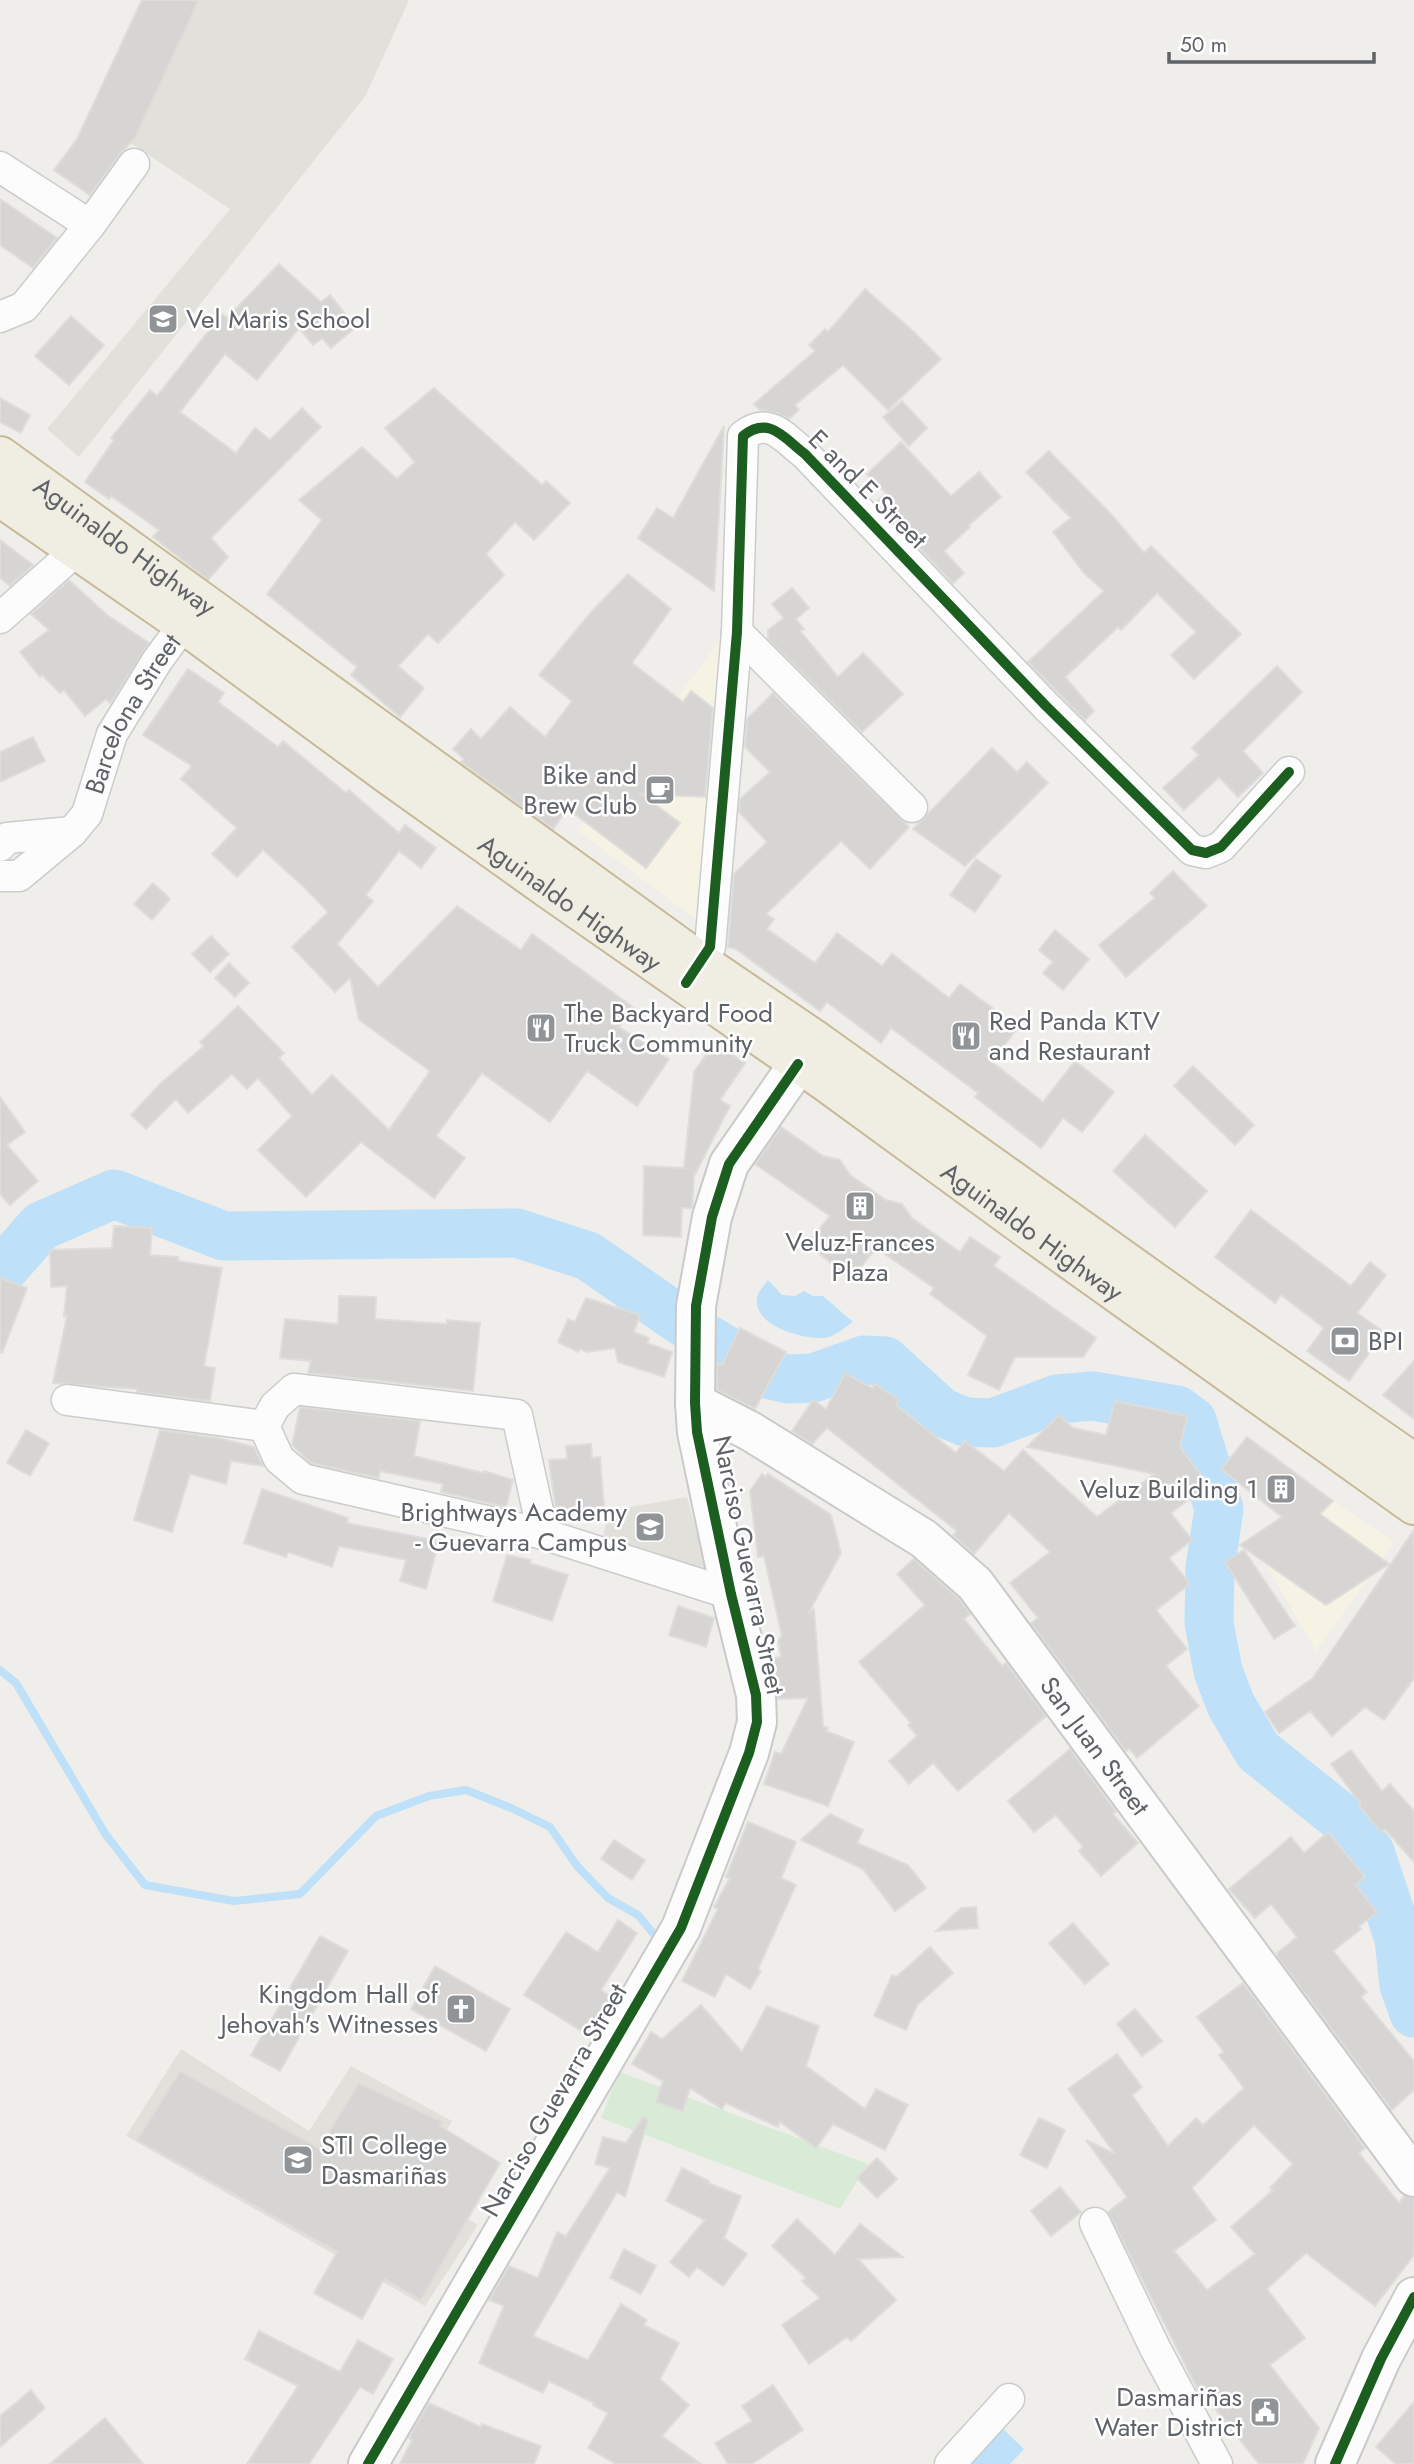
<svg xmlns="http://www.w3.org/2000/svg" width="1414" height="2464" font-family="Jost,sans-serif">
	<style>
		.commercial { fill: #f7f3e4 }
		.education { fill: #e2e0da }
		.green { fill: #d8ebd6 }
		.water { fill: #bfe0f9 }
		.lines { fill: none; stroke-linecap: round; stroke-linejoin: round }
		.stream { stroke: #bfe0f9; stroke-width: 8 }
		.river { stroke: #bfe0f9; stroke-width: 49 }
		.building { fill: #d6d5d3; stroke: #deddd9; stroke-width: 2; fill-rule: evenodd }
		.street-casing { stroke: #cbcccc; stroke-width: 33 }
		.secondary-casing { stroke: #cacacb; stroke-width: 42 }
		.highway-casing { stroke: #c8b996; stroke-width: 42 }
		.street { stroke: #fdfcfc; stroke-width: 30 }
		.secondary { stroke: #fdfcfc; stroke-width: 38 }
		.highway { stroke: #f0ede3; stroke-width: 38 }
		.cycleway-casing { stroke: #fff; stroke-width: 15 }
		.cycleway { stroke: #1b5e20; stroke-width: 10 }
		.labels { text-anchor: middle; stroke-width: 5; stroke-linejoin: round; paint-order: stroke }
		.poi-label { font-size: 26px; fill: #5f6368; stroke: #fff; text-anchor: start }
		.street-label { font-size: 26px; fill: #5f6368; stroke: #fff }
	</style>
	<rect width="100%" height="100%" fill="#efeeea"/>
	<!-- commercial -->
	<g class="commercial">
		<polygon points="720,641 715,739 705,926 577,830"/>
		<polygon points="1333,1501 1394,1542 1316,1651 1267,1566"/>
	</g>
	<!-- education -->
	<g class="education">
		<polygon points="142,0 409,0 366,95 79,457 47,429 230,209 132,144 84,123"/>
		<polygon points="687,1497 709,1576 602,1543 608,1511"/>
		<polygon points="181,2049 309,2131 351,2066 452,2121 412,2185 478,2225 425,2306 126,2136"/>
	</g>
	<!-- green -->
	<polygon class="green" points="619,2072 868,2164 840,2209 601,2118"/>
	<!-- water -->
	<g class="water">
		<path d="M768,1280L782,1295L795,1296L804,1291L813,1296H823L853,1322C845,1327 833,1338 824,1338C802,1339 749,1326 758,1294C760,1290 765,1284 768,1280Z"/>
		<polygon points="1002,2428 1024,2449 1010,2464 969,2464"/>
	</g>
	<g class="lines">
		<!-- stream -->
		<polyline class="stream" points="0,1670 16,1683 106,1835 145,1885 234,1901 300,1894 376,1816 429,1796 466,1790 511,1808 550,1827 577,1866 608,1898 638,1915 661,1943"/>
		<!-- river -->
		<g class="river">
			<polyline points="0,1273 41,1226 114,1194 224,1236 517,1233 588,1256 683,1322"/>
			<polyline points="707,1339 767,1374 788,1379 813,1378 864,1360 885,1361 941,1412 965,1422 993,1423 1057,1399 1093,1396 1177,1410 1192,1421 1219,1509 1210,1568 1209,1623 1218,1671 1231,1705 1258,1751 1343,1819 1370,1852 1399,1939 1404,1985 1414,2013"/>
		</g>
	</g>
	<!-- building -->
	<g class="building">
		<polygon points="142,0 199,0 135,138 120,154 90,195 54,170 77,139"/>
		<polygon points="0,199 57,238 33,268 0,245"/>
		<polygon points="279,264 321,302 330,295 356,327 331,348 322,338 313,345 299,328 257,380 225,354 180,412 236,453 255,428 270,440 302,408 321,427 211,538 228,557 208,580 153,537 159,530 111,496 109,499 85,482 114,440 111,438 150,390 157,396 222,314 227,318"/>
		<polygon points="865,289 914,332 941,359 888,410 843,365 795,405 799,410 789,419 774,412 760,410 754,404 815,351 809,345 825,329 828,332"/>
		<polygon points="71,316 104,345 69,385 35,356"/>
		<polygon points="434,388 542,485 546,481 570,503 534,540 515,522 486,554 504,575 438,643 428,634 398,666 424,688 400,717 351,675 357,667 267,594 322,520 299,500 362,447 397,479 415,462 385,428"/>
		<polygon points="0,398 30,415 21,433 0,422"/>
		<polygon points="902,401 927,428 909,446 883,417"/>
		<polygon points="724,426 719,513 714,591 638,538 657,508 673,518"/>
		<polygon points="901,442 951,496 979,472 1001,497 969,525 970,527 944,551 964,573 953,583 876,502 886,493 867,474"/>
		<polygon points="1049,451 1112,515 1144,553 1151,546 1241,634 1194,679 1171,655 1196,632 1157,593 1121,630 1118,627 1065,677 1094,711 1085,720 1028,662 1104,591 1084,573 1053,532 1071,518 1026,472"/>
		<polygon points="0,540 33,565 10,586 0,578"/>
		<polygon points="628,574 671,609 632,663 683,702 691,691 713,708 705,797 641,794 680,823 646,868 568,809 553,829 461,762 464,759 453,749 471,729 481,739 510,707 545,737 572,701 539,675 592,611"/>
		<polygon points="69,580 107,615 149,643 110,703 106,699 85,716 64,690 60,693 42,675 40,677 20,652 49,630 31,614"/>
		<polygon points="792,588 809,608 796,619 804,629 800,631 838,677 863,653 903,694 862,732 768,639 768,630 784,618 772,604"/>
		<polygon points="1277,666 1302,692 1243,751 1263,773 1238,797 1219,777 1184,810 1163,788 1199,755 1192,748"/>
		<polygon points="188,669 224,693 218,702 278,747 283,741 346,793 349,790 399,833 405,825 436,848 421,868 399,851 366,895 373,901 337,944 378,987 457,906 521,950 532,934 634,1008 619,1027 669,1059 637,1106 587,1071 550,1122 482,1073 436,1136 465,1158 434,1198 361,1142 306,1197 258,1150 292,1116 258,1078 247,1089 232,1074 188,1113 176,1099 146,1129 131,1115 161,1083 204,1046 200,1042 238,1006 284,1053 279,1058 312,1095 332,1075 389,1130 430,1071 359,1020 350,978 335,992 292,947 328,912 304,887 263,850 237,877 212,854 237,828 181,779 192,766 143,735"/>
		<polygon points="773,693 909,827 870,869 841,841 766,914 774,919 767,929 815,963 837,933 882,966 892,954 949,998 960,984 1018,1027 992,1062 1043,1102 1075,1061 1114,1092 1082,1132 1063,1118 1041,1148 975,1097 978,1093 891,1028 881,1043 827,1002 820,1011 736,949 728,947 734,874 767,842 739,812 740,799 770,772 745,747 747,719"/>
		<polygon points="33,737 45,761 0,782 0,752"/>
		<polygon points="992,748 1017,772 1027,762 1048,783 965,866 913,829"/>
		<polygon points="976,859 1001,876 975,912 950,895"/>
		<polygon points="1173,871 1207,906 1126,977 1099,945 1155,898 1150,893"/>
		<polygon points="153,883 170,899 152,920 134,904"/>
		<polygon points="1055,930 1089,959 1063,990 1043,973 1053,962 1039,950"/>
		<polygon points="211,936 229,954 210,972 192,954"/>
		<polygon points="229,963 249,983 235,997 215,978"/>
		<polygon points="714,1043 745,1063 720,1100 730,1106 694,1176 692,1208 682,1208 681,1237 643,1235 644,1166 684,1168 694,1072"/>
		<polygon points="1193,1066 1254,1125 1235,1145 1174,1086"/>
		<polygon points="0,1097 25,1132 7,1145 38,1181 10,1205 0,1194"/>
		<polygon points="781,1127 823,1156 840,1160 850,1175 886,1200 902,1204 912,1218 960,1252 970,1237 1000,1257 994,1266 1096,1338 1083,1357 1015,1357 999,1390 968,1375 987,1336 930,1294 934,1288 876,1248 851,1279 807,1244 830,1216 755,1164"/>
		<polygon points="1145,1135 1207,1191 1175,1227 1113,1171"/>
		<polygon points="1251,1210 1351,1286 1370,1262 1386,1275 1357,1313 1384,1332 1349,1381 1307,1351 1324,1328 1281,1295 1275,1303 1215,1257"/>
		<polygon points="114,1226 152,1228 150,1255 178,1257 178,1261 222,1268 204,1366 215,1368 210,1401 137,1392 137,1389 53,1383 67,1316 64,1316 67,1286 51,1287 50,1250 112,1248"/>
		<polygon points="0,1278 27,1288 2,1353 0,1352"/>
		<polygon points="339,1296 376,1297 375,1319 447,1324 447,1320 480,1323 473,1391 308,1373 311,1361 280,1358 285,1319 338,1324"/>
		<polygon points="586,1298 640,1315 634,1332 649,1338 647,1343 672,1352 664,1377 618,1362 615,1348 587,1352 580,1349 578,1352 558,1342 568,1319 575,1322"/>
		<polygon points="740,1328 786,1352 755,1409 717,1390 717,1363 722,1365"/>
		<polygon points="1414,1361 1414,1419 1383,1395"/>
		<polygon points="845,1373 872,1388 875,1384 899,1400 896,1405 956,1453 965,1441 1004,1471 1023,1450 1097,1517 1154,1474 1027,1447 1059,1415 1073,1428 1106,1435 1115,1401 1187,1416 1180,1447 1208,1485 1171,1513 1192,1540 1169,1558 1190,1584 1156,1610 1187,1649 1166,1666 1199,1706 1137,1758 1129,1748 1126,1751 1031,1623 1038,1618 1010,1583 1050,1552 1009,1513 974,1554 953,1535 957,1531 827,1428 812,1444 792,1431 813,1400 826,1409"/>
		<polygon points="300,1407 420,1421 414,1456 483,1473 484,1471 513,1480 506,1507 441,1492 443,1484 380,1471 379,1478 311,1463 292,1445"/>
		<polygon points="26,1430 49,1443 30,1476 7,1463"/>
		<polygon points="160,1430 219,1438 254,1447 263,1466 231,1461 226,1484 190,1474 172,1532 134,1520"/>
		<polygon points="1247,1437 1333,1501 1320,1514 1389,1564 1326,1605 1240,1545 1282,1517 1221,1469"/>
		<polygon points="591,1444 592,1458 600,1457 604,1507 556,1511 549,1460 567,1459 566,1446"/>
		<polygon points="762,1474 766,1477 768,1474 831,1515 841,1553 808,1614 814,1609 823,1726 828,1728 826,1731 854,1742 828,1806 764,1784 775,1752 781,1754 808,1698 778,1699 773,1658 781,1657 778,1640 782,1636 764,1556 758,1557 750,1491"/>
		<polygon points="262,1489 348,1518 347,1523 439,1541 426,1589 400,1581 406,1560 339,1546 332,1567 288,1552 286,1557 244,1543"/>
		<polygon points="1414,1530 1414,1678 1384,1720 1365,1707 1332,1736 1310,1711 1279,1733 1265,1712 1313,1678"/>
		<polygon points="1244,1550 1295,1626 1274,1639 1225,1562"/>
		<polygon points="507,1555 531,1560 530,1563 568,1575 552,1621 493,1601"/>
		<polygon points="914,1559 959,1599 970,1614 964,1619 1002,1666 1006,1663 1046,1716 958,1791 933,1763 909,1784 889,1761 917,1736 908,1725 911,1723 859,1662 925,1605 897,1574"/>
		<polygon points="678,1606 714,1618 706,1647 669,1635"/>
		<polygon points="1070,1749 1116,1812 1113,1814 1138,1843 1101,1876 1079,1851 1083,1847 1056,1815 1034,1832 1008,1801"/>
		<polygon points="1351,1750 1382,1791 1390,1784 1414,1811 1414,1862 1385,1829 1381,1832 1359,1806 1361,1804 1331,1764"/>
		<polygon points="830,1814 863,1830 857,1843 908,1865 926,1888 895,1911 863,1869 801,1840"/>
		<polygon points="748,1822 796,1842 781,1878 796,1885 758,1969 761,1971 750,1989 726,1974 715,1997 682,1981 718,1909 714,1907 730,1878 726,1877"/>
		<polygon points="1328,1832 1365,1877 1356,1885 1377,1913 1359,1926 1361,1929 1333,1951 1367,1992 1361,1997 1414,2061 1414,2090 1392,2110 1277,1956 1277,1953 1297,1937 1271,1904 1255,1918 1229,1889 1291,1837 1304,1853"/>
		<polygon points="614,1840 645,1860 632,1880 601,1859"/>
		<polygon points="976,1907 978,1928 936,1931 961,1908"/>
		<polygon points="618,1920 637,1933 601,1990 614,1999 591,2037 524,1995 566,1932 598,1952"/>
		<polygon points="1073,1923 1109,1964 1085,1984 1049,1943"/>
		<polygon points="320,1936 348,1951 280,2071 251,2055"/>
		<polygon points="930,1947 953,1973 917,2005 906,2030 874,2016 892,1975 896,1977"/>
		<polygon points="435,1966 510,2009 486,2051 411,2009"/>
		<path d="M1243,1983L1365,2148L1359,2153L1399,2203L1404,2196L1414,2198V2255L1375,2306L1306,2253L1267,2289L1305,2338L1270,2365L1319,2428L1303,2464H1259L1209,2401L1205,2404L1108,2212L1127,2197L1086,2140L1115,2154L1068,2089L1117,2054L1142,2087L1132,2095L1168,2146L1196,2118L1203,2125L1244,2088L1219,2055L1224,2052L1197,2017ZM1254,2125L1293,2164L1270,2188L1273,2190L1231,2227L1255,2254L1207,2290L1174,2251L1216,2220L1192,2188Z"/>
		<polygon points="701,2005 742,2052 767,2006 819,2026 806,2066 865,2109 876,2089 908,2105 885,2150 833,2124 816,2148 780,2122 778,2127 726,2103 722,2109 690,2088 683,2111 656,2102 663,2081 632,2064 651,2032 662,2039"/>
		<polygon points="1135,2009 1162,2041 1142,2056 1117,2024"/>
		<polygon points="180,2071 319,2148 359,2083 443,2122 440,2126 500,2163 421,2300 384,2279 362,2319 314,2293 337,2252 137,2140"/>
		<polygon points="643,2117 648,2120 625,2197 617,2192 533,2336 588,2360 621,2304 647,2320 644,2325 679,2343 660,2379 689,2405 662,2436 701,2464 616,2464 588,2448 608,2413 593,2405 594,2403 549,2381 543,2393 479,2363 504,2306 489,2300 509,2266 538,2278 557,2232 566,2236 610,2168 595,2164 603,2137 626,2143"/>
		<polygon points="1039,2118 1065,2130 1047,2168 1020,2155"/>
		<polygon points="877,2158 897,2179 877,2198 857,2178"/>
		<polygon points="682,2168 709,2181 708,2183 741,2196 724,2238 747,2254 723,2286 697,2267 689,2277 670,2262 705,2220 666,2201"/>
		<polygon points="1060,2187 1081,2212 1051,2236 1031,2211"/>
		<polygon points="797,2219 835,2255 860,2224 903,2257 858,2259 896,2300 851,2341 847,2337 809,2364 782,2325 820,2298 802,2281 806,2278 772,2246"/>
		<polygon points="624,2249 656,2266 641,2294 610,2278"/>
		<polygon points="259,2331 340,2372 358,2340 393,2359 373,2394 360,2387 309,2464 247,2464 298,2386 245,2359"/>
		<polygon points="773,2385 803,2430 752,2464 728,2464 715,2443 752,2421 742,2406"/>
		<polygon points="31,2390 45,2408 0,2447 0,2416"/>
		<polygon points="1414,2402 1414,2464 1396,2464 1376,2447"/>
		<polygon points="429,2403 481,2427 482,2424 541,2446 534,2464 400,2464 412,2440 409,2438 413,2430"/>
		<polygon points="105,2418 143,2464 50,2464"/>
	</g>
	<g class="lines">
		<!-- street casing -->
		<g class="street-casing">
			<g id="street">
				<polyline points="0,167 90,225"/>
				<polyline points="0,317 24,307 90,225 134,164"/>
				<polyline points="0,618 78,549"/>
				<polyline points="737,632 912,807"/>
				<polyline points="0,846 7,838 72,832"/>
				<path id="s1" d="M0,876H19L72,832L87,814L112,734L157,661L184,624L199,611"/>
				<path d="M687,980L710,947L737,632L743,436C769,415 784,438 805,454L1046,706L1192,850L1206,853L1221,847L1289,772"/>
				<polyline points="67,1400 264,1426 275,1406 294,1389 517,1415 543,1534"/>
				<polyline points="264,1426 279,1459 303,1479 543,1534 731,1594"/>
				<polyline points="1095,2223 1155,2348 1217,2464"/>
				<polyline points="950,2464 1009,2399"/>
			</g>
		</g>
		<!-- secondary casing -->
		<g class="secondary-casing">
			<g id="secondary">
				<path id="s2" d="M695,1403L750,1431L924,1539L975,1584L1414,2177"/>
				<polyline points="368,2464 681,1928 749,1753 757,1722 756,1695 731,1594 697,1432 695,1403 696,1306 712,1217 729,1164 815,1040"/>
				<polyline points="1335,2464 1381,2359 1414,2297"/>
			</g>
		</g>
		<!-- highway casing -->
		<g class="highway-casing">
			<g id="highway">
				<path id="s3" d="M0,456L700,962L815,1040L1188,1306L1414,1463"/>
				<path id="s4" d="M0,497L184,624L389,775L553,892L826,1082L1047,1243L1414,1505"/>
			</g>
		</g>
		<!-- street -->
		<use href="#street" class="street"/>
		<!-- secondary -->
		<use href="#secondary" class="secondary"/>
		<!-- highway -->
		<use href="#highway" class="highway"/>
		<!-- cycleway casing -->
		<g class="cycleway-casing">
			<g id="cycleway">
				<path d="M686,983L710,947L737,632L743,436C769,415 784,438 805,454L1046,706L1192,850L1206,853L1221,847L1289,772"/>
				<polyline points="368,2464 681,1928 749,1753 757,1722 756,1695 731,1594 697,1432 695,1403 696,1306 712,1217 729,1164 798,1064"/>
				<polyline points="1335,2464 1381,2359 1414,2297"/>
			</g>
		</g>
		<!-- cycleway -->
		<use href="#cycleway" class="cycleway"/>
	</g>
	<!-- icons -->
	<defs>
		<g id="school-square" transform="scale(1.575)"><rect x="-9" y="-9" width="18" height="18" rx="4" fill="#919496" stroke="#fff"/><path d="M0-5L7-2L0 1L-7-2ZM-4 1L0 2.5L4 1V4Q0 6-4 4Z" fill="#fff"/></g>
		<g id="cafe-square" transform="scale(1.575)"><rect x="-9" y="-9" width="18" height="18" rx="4" fill="#919496" stroke="#fff"/><path d="M-5.5-4.5H6V0H3Q3 3.5 0 3.5H-2.5Q-5.5 3.5-5.5 0ZM3-3.2v2h1.7v-2ZM-6 4.5H4V6H-6Z" fill="#fff"/></g>
		<g id="restaurant-square" transform="scale(1.575)"><rect x="-9" y="-9" width="18" height="18" rx="4" fill="#919496" stroke="#fff"/><path d="M-5-6h1v4h1v-4h1v4h1v-4h1v5L-1.5 .5V6h-2V.5L-5-1ZM5-6V6H3V1.5H1.5Q1.5-4 5-6Z" fill="#fff"/></g>
		<g id="building-square" transform="scale(1.575)"><rect x="-9" y="-9" width="18" height="18" rx="4" fill="#919496" stroke="#fff"/><path d="M-4-6H4V6H1V3H-1V6H-4ZM-2.5-4.3h1.7v1.8h-1.7ZM.8-4.3h1.7v1.8H.8ZM-2.5-1h1.7V.8h-1.7ZM.8-1h1.7V.8H.8Z" fill="#fff"/></g>
		<g id="bank-square" transform="scale(1.575)"><rect x="-9" y="-9" width="18" height="18" rx="4" fill="#919496" stroke="#fff"/><path d="M-6-4H6V4H-6ZM0-2.3a2.3 2.3 0 1 0 0 4.6a2.3 2.3 0 1 0 0-4.6Z" fill="#fff"/></g>
		<g id="church-square" transform="scale(1.575)"><rect x="-9" y="-9" width="18" height="18" rx="4" fill="#919496" stroke="#fff"/><path d="M-1.2-6h2.4v3.5h3.3v2.4h-3.3V6h-2.4V-.1h-3.3v-2.4h3.3Z" fill="#fff"/></g>
		<g id="university-square" transform="scale(1.575)"><rect x="-9" y="-9" width="18" height="18" rx="4" fill="#919496" stroke="#fff"/><path d="M0-5L7-2L0 1L-7-2ZM-4 1L0 2.5L4 1V4Q0 6-4 4Z" fill="#fff"/></g>
		<g id="civic-square" transform="scale(1.575)"><rect x="-9" y="-9" width="18" height="18" rx="4" fill="#919496" stroke="#fff"/><path d="M-.6-6.5H3V-4.5H.6V-3L4-1V1h2V6H-6V1h2V-1L-.6-3ZM-1.2 2.5V6h2.4V2.5Z" fill="#fff"/></g>
	</defs>
	<g fill-rule="evenodd">
		<use href="#school-square" x="163" y="319"/>
		<use href="#cafe-square" x="660" y="790"/>
		<use href="#restaurant-square" x="541" y="1028"/>
		<use href="#restaurant-square" x="966" y="1036"/>
		<use href="#building-square" x="860" y="1206"/>
		<use href="#bank-square" x="1345" y="1341"/>
		<use href="#building-square" x="1281" y="1489"/>
		<use href="#school-square" x="650" y="1527"/>
		<use href="#church-square" x="461" y="2009"/>
		<use href="#university-square" x="298" y="2160"/>
		<use href="#civic-square" x="1265" y="2412"/>
	</g>
	<g class="labels">
		<!-- poi labels -->
		<g class="poi-label">
			<text x="186" y="328">Vel Maris School</text>
			<text x="637" y="784" text-anchor="end">Bike and<tspan x="637" dy="30">Brew Club</tspan></text>
			<text x="564" y="1022">The Backyard Food<tspan x="564" dy="30">Truck Community</tspan></text>
			<text x="989" y="1030">Red Panda KTV<tspan x="989" dy="30">and Restaurant</tspan></text>
			<text x="860" y="1251" text-anchor="middle">Veluz-Frances<tspan x="860" dy="30">Plaza</tspan></text>
			<text x="1368" y="1350">BPI</text>
			<text x="1258" y="1498" text-anchor="end">Veluz Building 1</text>
			<text x="627" y="1521" text-anchor="end">Brightways Academy<tspan x="627" dy="30">- Guevarra Campus</tspan></text>
			<text x="438" y="2003" text-anchor="end">Kingdom Hall of<tspan x="438" dy="30">Jehovah's Witnesses</tspan></text>
			<text x="321" y="2154">STI College<tspan x="321" dy="30">Dasmariñas</tspan></text>
			<text x="1242" y="2406" text-anchor="end">Dasmariñas<tspan x="1242" dy="30">Water District</tspan></text>
		</g>
		<!-- street labels -->
		<g class="street-label">
			<text transform="translate(868 489) rotate(45)" y="9">E and E Street</text>
			<text dy="9" stroke="none"><textPath href="#s3" startOffset="154">Aguinaldo Highway</textPath></text>
			<text dy="9" stroke="none"><textPath href="#s1" startOffset="222">Barcelona Street</textPath></text>
			<text dy="9" stroke="none"><textPath href="#s4" startOffset="700">Aguinaldo Highway</textPath></text>
			<text dy="9" stroke="none"><textPath href="#s4" startOffset="1267">Aguinaldo Highway</textPath></text>
			<text transform="translate(749 1565) rotate(78)" y="9">Narciso Guevarra Street</text>
			<text dy="9" stroke="none"><textPath href="#s2" startOffset="536">San Juan Street</textPath></text>
			<text transform="translate(554 2100) rotate(-60)" y="9">Narciso Guevarra Street</text>
		</g>
	</g>
	<!-- scale -->
	<path d="M1169 52v10h205v-10" fill="none" stroke="#5f6368" stroke-width="3.5"/>
	<text x="1180" y="52" font-size="21" fill="#5f6368" stroke="#ffffff" stroke-width="5" paint-order="stroke">50 m</text>
</svg>
